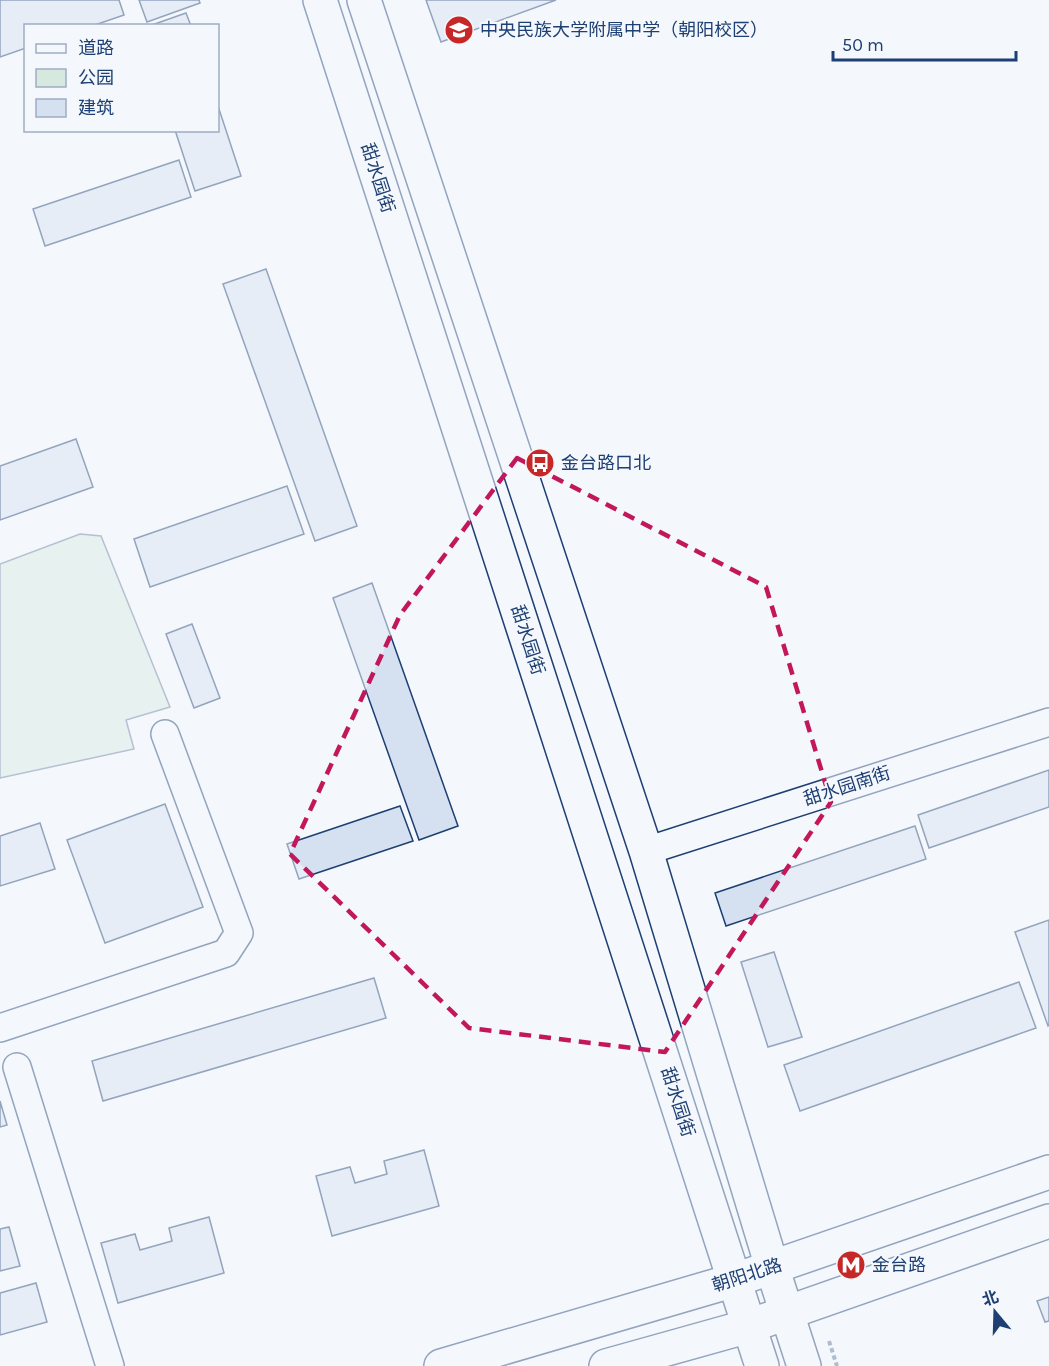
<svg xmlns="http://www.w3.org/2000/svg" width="1049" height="1366" font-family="Karla,'Noto Sans SC',sans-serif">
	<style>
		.green { fill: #d7e8df; stroke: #687fa3; stroke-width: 1.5 }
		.building { fill: #d5e0f0; stroke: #1d3f73; stroke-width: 1.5 }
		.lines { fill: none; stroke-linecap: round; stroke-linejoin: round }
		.minor-casing { stroke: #1d3f73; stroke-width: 30 }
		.major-casing { stroke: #1d3f73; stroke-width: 36 }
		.path { stroke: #5e769c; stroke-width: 4; stroke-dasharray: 4.5 3; stroke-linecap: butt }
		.minor { stroke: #f4f7fb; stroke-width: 27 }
		.major { stroke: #f4f7fb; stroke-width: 33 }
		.marked { fill: none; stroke: #c2185b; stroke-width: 4.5; stroke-dasharray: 12 8; stroke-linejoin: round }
		.labels { text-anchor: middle; stroke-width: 4.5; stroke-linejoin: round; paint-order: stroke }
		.poi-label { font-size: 18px; fill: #1d3f73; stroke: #f4f7fb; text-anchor: start }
		.street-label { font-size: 18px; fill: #1d3f73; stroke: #f4f7fb }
	</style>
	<rect width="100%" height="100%" fill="#f4f7fb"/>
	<!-- green -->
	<polygon class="green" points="80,534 101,536 170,707 126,720 134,749 0,778 0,564"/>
	<!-- building -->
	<g class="building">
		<polygon points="0,0 119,0 124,15 92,26 26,26 26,48 0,57"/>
		<polygon points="139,0 199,0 200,3 147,22"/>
		<polygon points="426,0 556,0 441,42"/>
		<polygon points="186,13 191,26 149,26"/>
		<polygon points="218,106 241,176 195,191 175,130 218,130"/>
		<polygon points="179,160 191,197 45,246 33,209"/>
		<polygon points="266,269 357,526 315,541 223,284"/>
		<polygon points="76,439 93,487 0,520 0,466"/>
		<polygon points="287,486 304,534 150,587 134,539"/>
		<polygon points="372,583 458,826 419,840 333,598"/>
		<polygon points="192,624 220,698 194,708 166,634"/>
		<polygon points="1049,770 1049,807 929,848 918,815"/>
		<polygon points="165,804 203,907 105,943 67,840"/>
		<polygon points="400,806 413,841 299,879 287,844"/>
		<polygon points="40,823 55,869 0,886 0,836"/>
		<polygon points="915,826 926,859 726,926 715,893"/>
		<polygon points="1049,920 1049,1025 1048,1026 1015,932"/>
		<polygon points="774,952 802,1037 768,1047 741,962"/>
		<polygon points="374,978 386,1018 103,1101 92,1061"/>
		<polygon points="1019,982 1036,1028 800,1111 784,1065"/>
		<polygon points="0,1101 7,1125 0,1127"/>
		<polygon points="424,1150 439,1206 332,1236 316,1176 350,1167 355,1183 387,1174 384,1161"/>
		<polygon points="209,1217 224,1273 118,1303 101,1243 135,1234 140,1250 172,1241 169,1228"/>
		<polygon points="9,1227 20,1266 0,1271 0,1229"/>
		<polygon points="36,1283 47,1322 0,1335 0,1293"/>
		<polygon points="1049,1297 1049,1321 1045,1322 1037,1301"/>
	</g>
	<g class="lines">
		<!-- minor casing -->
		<g class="minor-casing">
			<g id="minor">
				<polyline points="646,851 1049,722"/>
				<polyline points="0,1028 226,953 239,933 165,734"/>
				<polyline points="17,1067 110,1366"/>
			</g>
		</g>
		<!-- major casing -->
		<g class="major-casing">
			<g id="major">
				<polyline points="320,0 762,1366"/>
				<polyline points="364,0 646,851 772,1267 804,1366"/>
				<polyline points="441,1366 735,1280 1049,1172"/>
				<polyline points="606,1366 749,1326 1049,1221"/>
			</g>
		</g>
		<!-- path -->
		<polyline class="path" points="829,1341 837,1366"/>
		<!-- minor -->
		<use href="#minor" class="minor"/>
		<!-- major -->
		<use href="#major" class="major"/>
	</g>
	<!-- marked area -->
	<path d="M0 0H1049V1366H0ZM517,458L766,587L831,802L665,1052L469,1028L290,854L400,615Z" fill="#f4f7fb" fill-opacity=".55" fill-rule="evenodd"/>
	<path class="marked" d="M517,458L766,587L831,802L665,1052L469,1028L290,854L400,615Z"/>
	<!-- icons -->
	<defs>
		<g id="school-disc" transform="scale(1.5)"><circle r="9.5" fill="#c62828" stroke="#f4f7fb"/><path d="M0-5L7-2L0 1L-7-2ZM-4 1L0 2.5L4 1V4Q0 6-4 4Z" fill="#fff"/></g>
		<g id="bus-disc" transform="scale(1.5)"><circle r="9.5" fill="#c62828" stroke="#f4f7fb"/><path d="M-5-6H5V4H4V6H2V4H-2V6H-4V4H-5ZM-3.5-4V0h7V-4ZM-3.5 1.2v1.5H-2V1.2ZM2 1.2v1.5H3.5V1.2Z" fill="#fff"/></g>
		<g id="metro-disc" transform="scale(1.5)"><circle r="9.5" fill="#c62828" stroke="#f4f7fb"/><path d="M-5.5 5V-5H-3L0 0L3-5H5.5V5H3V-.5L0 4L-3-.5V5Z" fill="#fff"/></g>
	</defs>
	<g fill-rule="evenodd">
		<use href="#school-disc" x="459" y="30"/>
		<use href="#bus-disc" x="540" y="463"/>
		<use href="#metro-disc" x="851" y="1265"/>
	</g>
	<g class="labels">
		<!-- poi labels -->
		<g class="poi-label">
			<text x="480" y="36">中央民族大学附属中学（朝阳校区）</text>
			<text x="561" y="469">金台路口北</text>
			<text x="872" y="1271">金台路</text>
		</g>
		<!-- street labels -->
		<g class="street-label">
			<text transform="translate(378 178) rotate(72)" y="6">甜水园街</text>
			<text transform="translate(528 640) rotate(72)" y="6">甜水园街</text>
			<text transform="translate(847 786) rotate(-18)" y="6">甜水园南街</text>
			<text transform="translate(678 1102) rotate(72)" y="6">甜水园街</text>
			<text transform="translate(747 1275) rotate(-18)" y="6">朝阳北路</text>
		</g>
	</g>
	<!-- legend -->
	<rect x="24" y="24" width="195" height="108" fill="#f4f7fb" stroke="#9eadc5" stroke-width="1.5"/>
	<rect x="36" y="44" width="30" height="9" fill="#f4f7fb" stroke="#9eadc5" stroke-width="1.5"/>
	<text x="78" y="54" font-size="18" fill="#1d3f73">道路</text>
	<rect x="36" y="69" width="30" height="18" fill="#d7e8df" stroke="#9eadc5" stroke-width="1.5"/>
	<text x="78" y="84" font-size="18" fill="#1d3f73">公园</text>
	<rect x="36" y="99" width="30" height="18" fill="#d5e0f0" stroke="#9eadc5" stroke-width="1.5"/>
	<text x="78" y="114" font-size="18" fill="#1d3f73">建筑</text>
	<!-- north arrow -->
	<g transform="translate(995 1312) rotate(341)" stroke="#f4f7fb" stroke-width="4.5" paint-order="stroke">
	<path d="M0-4.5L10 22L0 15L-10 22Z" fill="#1d3f73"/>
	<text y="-9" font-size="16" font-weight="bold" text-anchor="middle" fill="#1d3f73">北</text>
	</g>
	<!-- scale -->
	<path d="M833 51v9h183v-9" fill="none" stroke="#1d3f73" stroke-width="3"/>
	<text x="842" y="51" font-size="18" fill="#1d3f73" stroke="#f4f7fb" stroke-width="4.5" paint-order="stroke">50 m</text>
</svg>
